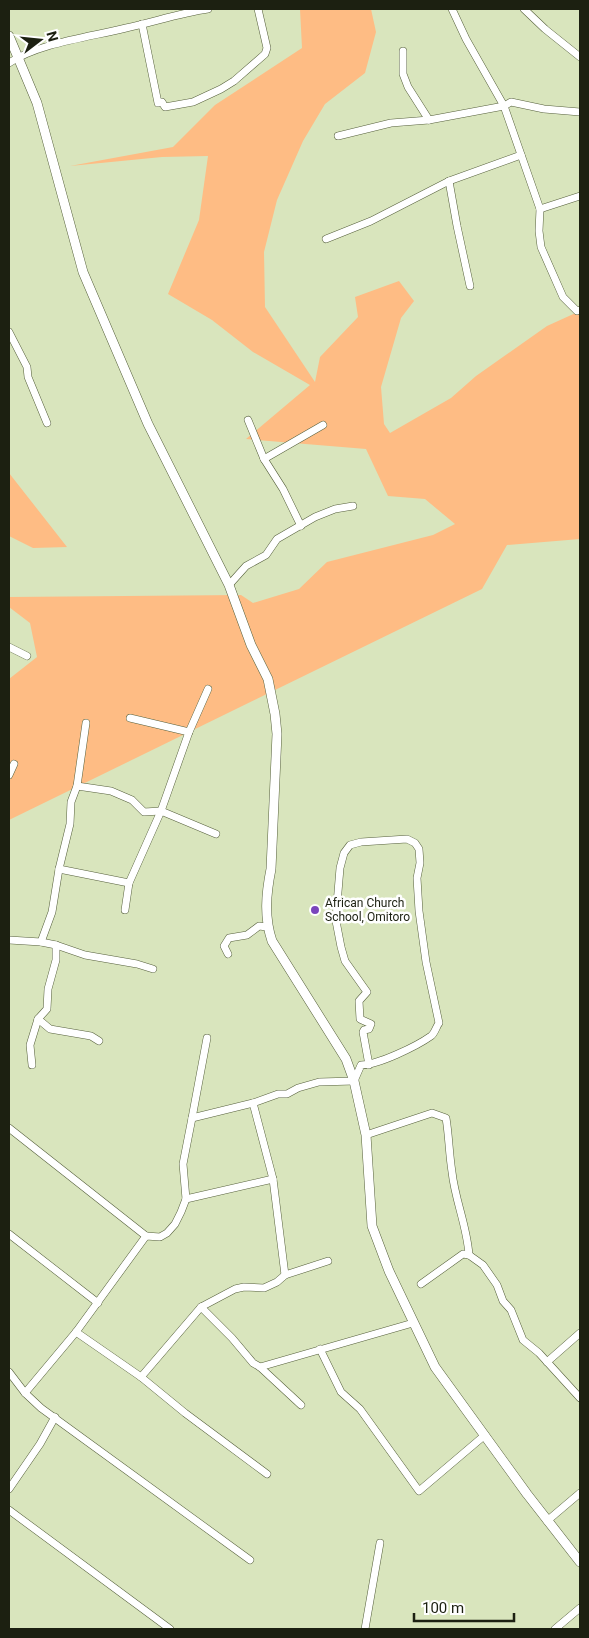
<svg xmlns="http://www.w3.org/2000/svg" width="589" height="1638" font-family="Roboto,sans-serif">
	<style>
		.green { fill: #febc84 }
		.lines { fill: none; stroke-linecap: round; stroke-linejoin: round }
		.minor-casing { stroke: #56603c; stroke-width: 8 }
		.major-casing { stroke: #56603c; stroke-width: 10 }
		.minor { stroke: #fff; stroke-width: 7 }
		.major { stroke: #fff; stroke-width: 9 }
		.poi-dot { fill: #7a45bc; stroke: #fff; stroke-width: 2 }
		.labels { text-anchor: middle; stroke-width: 5; stroke-linejoin: round; paint-order: stroke }
		.poi-label { font-size: 12px; fill: #1c2011; stroke: #fff; text-anchor: start }
	</style>
	<rect width="100%" height="100%" fill="#d9e5bd"/>
	<!-- green -->
	<g class="green">
		<polygon points="300,9 371,9 376,32 365,73 325,104 303,141 277,200 264,252 265,307 315,382 320,357 358,317 355,297 399,281 414,301 401,318 381,387 384,424 390,433 451,398 476,376 547,326 580,311 580,539 507,545 482,589 9,820 9,679 37,657 30,623 9,607 9,597 241,595 253,603 299,589 327,562 433,535 455,524 425,499 388,496 366,449 246,439 310,385 253,352 212,320 168,294 199,220 208,156 162,157 70,166 173,147 215,105 302,48"/>
		<polygon points="9,473 67,547 68,547 33,548 9,536"/>
	</g>
	<g class="lines">
		<!-- minor casing -->
		<g class="minor-casing">
			<g id="minor">
				<polyline points="452,9 466,39 504,106 540,209 580,196"/>
				<polyline points="524,9 545,29 580,57"/>
				<polyline points="142,24 158,103 162,102 165,107 193,102 221,89 234,81 265,54 267,48 258,9"/>
				<polyline points="403,51 403,74 408,87 429,120"/>
				<path d="M9,63C39,43 90,37 126,28C154,22 180,13 208,9"/>
				<polyline points="338,136 391,123 429,120 504,106 511,102 544,109 580,112"/>
				<polyline points="449,181 457,226 470,286"/>
				<polyline points="540,209 539,231 541,247 563,297 577,311 580,310"/>
				<polyline points="326,239 371,221 449,181 521,155"/>
				<polyline points="9,332 27,367 28,377 47,423"/>
				<polyline points="248,420 264,459 283,489 301,526"/>
				<polyline points="264,459 323,425"/>
				<polyline points="229,585 246,566 266,555 277,539 315,517 335,509 353,506"/>
				<polyline points="9,647 27,656"/>
				<polyline points="130,718 189,732"/>
				<polyline points="9,775 14,764"/>
				<polyline points="77,786 111,791 132,800 144,812 161,811 216,834"/>
				<polyline points="59,869 129,883"/>
				<polyline points="125,910 129,883 161,811 189,732 208,689"/>
				<polyline points="9,940 41,942 56,945 85,955 137,964 153,969"/>
				<polyline points="41,942 52,912 59,869 70,824 71,802 77,786 86,723"/>
				<polyline points="228,954 224,946 229,938 247,935 259,926 267,927"/>
				<polyline points="38,1019 50,1029 91,1036 99,1041"/>
				<polyline points="32,1065 30,1045 38,1019 47,1009 48,989 56,960 56,945"/>
				<polyline points="253,1103 273,1179 285,1275"/>
				<polyline points="192,1118 207,1038"/>
				<polyline points="9,1128 146,1236"/>
				<path d="M366,1135L432,1113L446,1118C449,1136 449,1153 452,1172C455,1200 467,1226 469,1255"/>
				<polyline points="186,1199 273,1179"/>
				<polyline points="9,1234 98,1303"/>
				<polyline points="421,1284 463,1254 469,1255 483,1265 497,1285 503,1301 511,1310 523,1340 539,1353 580,1398"/>
				<polyline points="201,1307 232,1338 253,1363 260,1367 301,1405"/>
				<polyline points="76,1332 141,1377 185,1413 267,1474"/>
				<polyline points="320,1349 341,1392 360,1409 419,1491 485,1435"/>
				<polyline points="547,1362 580,1333"/>
				<polyline points="260,1367 413,1323"/>
				<polyline points="9,1372 25,1393 41,1408 250,1560"/>
				<polyline points="141,1377 201,1307 235,1289 244,1287 264,1288 277,1282 285,1275 328,1261"/>
				<path d="M25,1393L76,1332L146,1236L160,1237L167,1233L175,1224L181,1212L186,1199L183,1164L192,1118L253,1103L278,1094H287L298,1088L319,1082L354,1081L361,1065C378,1065 417,1046 431,1036C435,1033 436,1027 439,1023L426,962L419,911L417,878L420,863L419,849L415,843L407,839L361,842L350,845L344,853L340,868L337,904L336,921L341,947L345,961L367,992L359,1001L360,1019L371,1024L369,1029L364,1030L363,1032L369,1065"/>
				<polyline points="9,1489 40,1444 55,1417"/>
				<polyline points="9,1510 170,1629"/>
				<polyline points="547,1521 580,1493"/>
				<polyline points="365,1629 380,1543"/>
				<polyline points="555,1629 580,1608"/>
			</g>
		</g>
		<!-- major casing -->
		<g class="major-casing">
			<path id="major" d="M9,36L37,103L83,272L148,424L229,585L251,645L268,679L275,714L277,734L271,869C266,894 264,917 272,941L346,1059L354,1081L366,1135L372,1226L389,1271L435,1367L527,1494L580,1562"/>
		</g>
		<!-- minor -->
		<use href="#minor" class="minor"/>
		<!-- major -->
		<use href="#major" class="major"/>
	</g>
	<!-- markers -->
	<circle class="poi-dot" cx="315" cy="910" r="5"/>
	<g class="labels">
		<!-- poi labels -->
		<g class="poi-label">
			<text x="325" y="907">African Church<tspan x="325" dy="14">School, Omitoro</tspan></text>
		</g>
	</g>
	<!-- border -->
	<rect width="589" height="1638" fill="none" stroke="#1c2011" stroke-width="20"/>
	<!-- north arrow -->
	<g transform="translate(40 40) rotate(74)" stroke="#ffffff" stroke-width="4" paint-order="stroke">
	<path d="M0-4L9 19L0 12L-9 19Z" fill="#1c2011"/>
	<text y="-8" font-size="14" font-weight="bold" text-anchor="middle" fill="#1c2011">N</text>
	</g>
	<!-- scale -->
	<path d="M414 1613v8h100v-8" fill="none" stroke="#1c2011" stroke-width="2.5"/>
	<text x="422" y="1613" font-size="15" fill="#1c2011" stroke="#ffffff" stroke-width="4" paint-order="stroke">100 m</text>
</svg>
